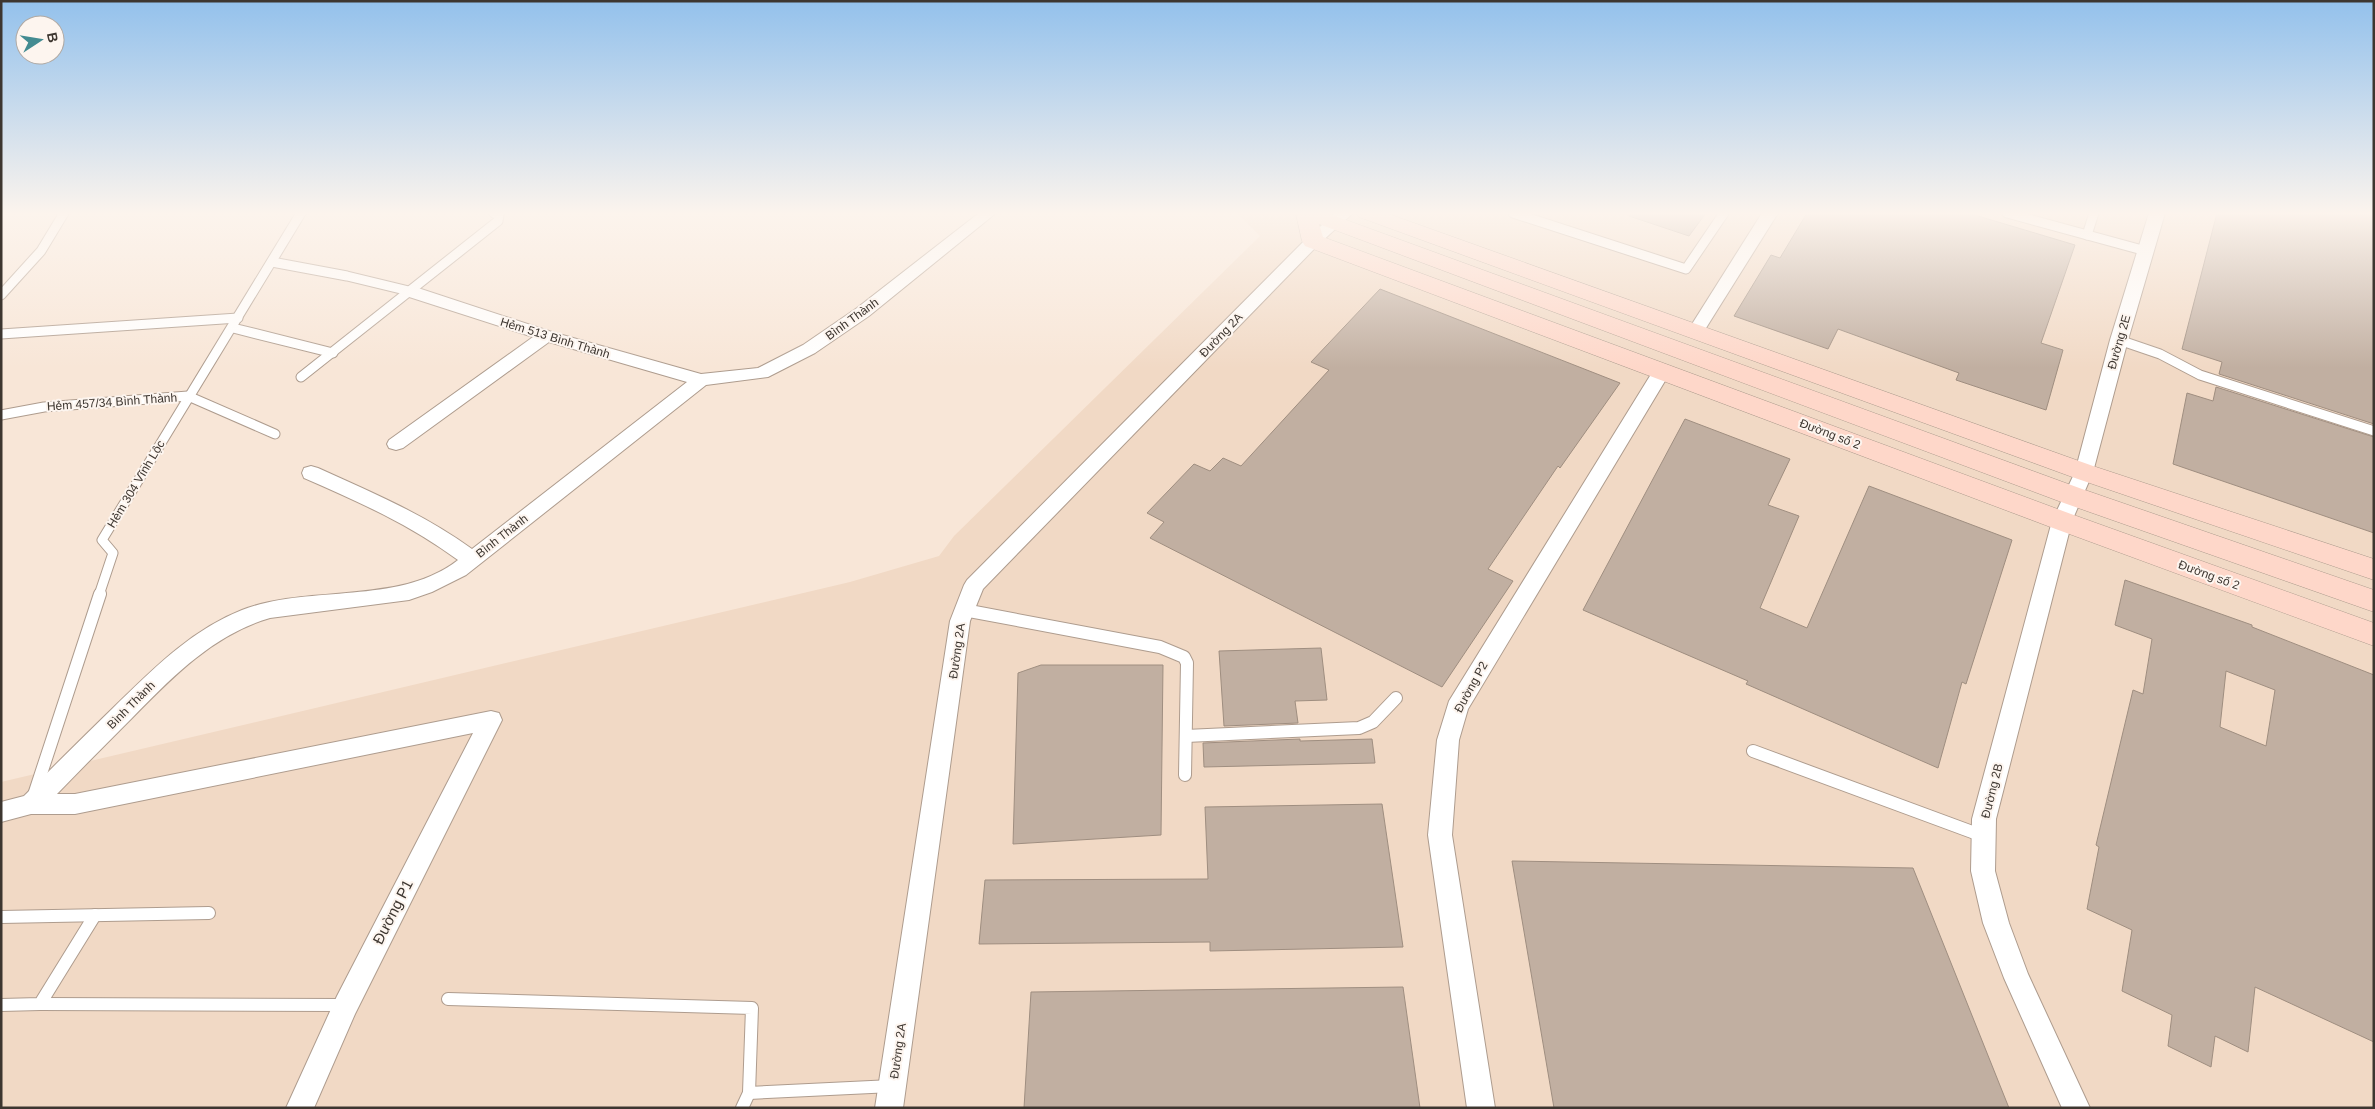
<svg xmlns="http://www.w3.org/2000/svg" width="2375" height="1109" font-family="Helvetica,sans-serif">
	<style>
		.built { fill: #f1d9c5 }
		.building { fill: #c1afa1; stroke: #9f8e80; fill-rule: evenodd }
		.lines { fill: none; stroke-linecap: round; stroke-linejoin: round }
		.service-far1-casing { stroke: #ae9c8e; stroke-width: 11 }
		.service-casing { stroke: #ae9c8e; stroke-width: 14 }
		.minor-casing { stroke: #ae9c8e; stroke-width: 2 }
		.secondary-casing { stroke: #ae9c8e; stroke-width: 1 }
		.service-far1 { stroke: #fff; stroke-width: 9 }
		.service { stroke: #fff; stroke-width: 12 }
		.minor { fill: #fff; fill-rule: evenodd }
		.secondary { fill: #fed7c9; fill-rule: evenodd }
		.labels { text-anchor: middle; stroke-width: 4; stroke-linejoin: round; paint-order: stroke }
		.street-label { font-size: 12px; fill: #3d3630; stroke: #fdf5ef }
		.near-street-label { font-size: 15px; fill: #3d3630; stroke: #fdf5ef }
	</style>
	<rect width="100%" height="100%" fill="#f8e6d7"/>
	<!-- built -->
	<polygon class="built" points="1240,213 2374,213 2374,1108 1,1108 1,782 850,582 939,556 954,536 1260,236 1239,215"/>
	<!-- building -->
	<g class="building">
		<polygon points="1630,213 1706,213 1689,236 1629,216"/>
		<polygon points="1807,213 1968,213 2075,245 2041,343 2063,350 2046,410 1956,380 1959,373 1838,329 1828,349 1734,316 1771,255 1780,258"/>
		<polygon points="2217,213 2374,213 2374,424 2219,374 2222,362 2182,349"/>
		<polygon points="1380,289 1620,383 1560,468 1558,466 1488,569 1513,581 1442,687 1150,538 1164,522 1147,513 1194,464 1210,471 1223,458 1241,466 1329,370 1311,362"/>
		<polygon points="2216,387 2374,437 2374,533 2173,464 2187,393 2213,401"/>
		<polygon points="1685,419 1790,459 1768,505 1799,516 1760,608 1807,628 1869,486 2012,540 1966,684 1962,682 1938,768 1746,684 1748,681 1583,610"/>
		<path d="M2125,580L2252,625V627L2374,675V1042L2255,987L2248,1052L2215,1036L2211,1067L2168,1046L2172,1015L2122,991L2132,930L2087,909L2099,847L2096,845L2133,690L2143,694L2152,639L2115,625ZM2226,671L2275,690L2266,746L2220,727Z"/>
		<polygon points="1321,648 1327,700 1295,701 1298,723 1224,726 1219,651"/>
		<polygon points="1041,665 1163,665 1161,835 1013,844 1018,673"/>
		<polygon points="1300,739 1300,741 1372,739 1375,763 1204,767 1203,743"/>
		<polygon points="1382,804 1403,947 1210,951 1210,942 979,944 985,880 1208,879 1205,807"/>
		<polygon points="1512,861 1913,868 2009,1108 1554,1108"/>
		<polygon points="1403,987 1420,1108 1024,1108 1031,992"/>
	</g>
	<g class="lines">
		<!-- service-far1 casing -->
		<g class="service-far1-casing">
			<g id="service-far1">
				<polyline points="1513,213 1686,269 1724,213"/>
				<polyline points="2007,213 2146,251"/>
				<polyline points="2087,235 2094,213"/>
				<polyline points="272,262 347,276 409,291"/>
				<polyline points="1,295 41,251 64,213"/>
				<polyline points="233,328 333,353"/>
				<polyline points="1,334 238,318"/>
				<polyline points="2119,340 2160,354 2200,375 2374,431"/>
				<polyline points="301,377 498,221 499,215 494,213"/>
				<polyline points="1,415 44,407 188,396 275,434"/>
				<polyline points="99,595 113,553 102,540 301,213"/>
			</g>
		</g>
		<!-- service casing -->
		<g class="service-casing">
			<g id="service">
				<polyline points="964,610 1160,647 1184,657 1187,663 1185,775"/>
				<polyline points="1186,736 1359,728 1373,722 1396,698"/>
				<polyline points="1753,751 1983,836"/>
				<polyline points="34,795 100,594"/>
				<polyline points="1,917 209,913"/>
				<polyline points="448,999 752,1008 749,1093 892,1086"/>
				<polyline points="40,1004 344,1005"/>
				<polyline points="1,1005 40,1004 95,915"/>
				<polyline points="742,1108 749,1093"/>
			</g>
		</g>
		<!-- minor casing -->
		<g class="minor-casing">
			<g id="minor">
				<path d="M979,213H996L869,316L815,353L768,377L706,385L466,575L432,592L409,600L270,618C214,634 172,677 132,718C107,743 82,768 57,794H75L491,711L499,713L502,720L355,1014L314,1108H286L337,996L473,733L75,814H31L1,822V802L24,796C54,766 83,737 113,708C152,670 191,630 242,610C309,584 399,606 458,560C407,523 361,503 304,478L302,473L304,468L311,466L318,468C373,493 422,513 472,549L687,382L549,342L403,448L396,450L389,448L387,444L389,440L533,337L403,295L401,291L403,287H415L552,332L701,374L758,368L803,345L857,308Z"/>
				<polygon points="1336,213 1353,213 1319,244 983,589 970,621 903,1108 875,1108 950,621 964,585 967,580 1307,238"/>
				<polygon points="1762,213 1778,213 1701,336 1689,336 1687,332"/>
				<polygon points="2149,213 2165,213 2128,340 2093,472 2072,521 1996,819 1995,871 2009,923 2028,974 2090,1108 2062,1108 2004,978 1983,923 1971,871 1972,819 2052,521 2075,472 2110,340"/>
				<polygon points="1662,365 1668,367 1671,371 1468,709 1459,740 1452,835 1495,1108 1467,1108 1428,835 1437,740 1449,701 1653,371 1656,367"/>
			</g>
		</g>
		<!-- secondary casing -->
		<g class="secondary-casing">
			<g id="secondary">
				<polygon points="1296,213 1327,213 2082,489 2374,590 2374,612 2064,503 1319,224 1323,237 2071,514 2374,623 2374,646 2053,528 1305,246 1302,241"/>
				<polygon points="1356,213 1386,213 2093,466 2374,559 2374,580 2075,478 1359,217"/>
			</g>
		</g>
		<!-- service-far1 -->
		<use href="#service-far1" class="service-far1"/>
		<!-- service -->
		<use href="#service" class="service"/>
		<!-- minor -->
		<use href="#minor" class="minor"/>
		<!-- secondary -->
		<use href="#secondary" class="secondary"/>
	</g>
	<!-- sky -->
	<linearGradient id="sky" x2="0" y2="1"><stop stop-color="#93c1ec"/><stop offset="0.58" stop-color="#fcf4ed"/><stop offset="1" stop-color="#fcf4ed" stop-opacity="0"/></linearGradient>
	<rect width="2375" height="368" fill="url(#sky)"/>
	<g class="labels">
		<!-- street labels -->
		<g class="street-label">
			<text transform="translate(852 319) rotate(-36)" y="4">Bình Thành</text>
			<text transform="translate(1221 335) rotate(-46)" y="4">Đường 2A</text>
			<text transform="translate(555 338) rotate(17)" y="4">Hẻm 513 Bình Thành</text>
			<text transform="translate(2119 342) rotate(-74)" y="4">Đường 2E</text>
			<text transform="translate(112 402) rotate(-4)" y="4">Hẻm 457/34 Bình Thành</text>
			<text transform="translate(1830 434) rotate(21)" y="4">Đường số 2</text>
			<text transform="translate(136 484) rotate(-59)" y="4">Hẻm 304 Vĩnh Lộc</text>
			<text transform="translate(502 536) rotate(-38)" y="4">Bình Thành</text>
			<text transform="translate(2209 575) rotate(20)" y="4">Đường số 2</text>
			<text transform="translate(957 651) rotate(-82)" y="4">Đường 2A</text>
			<text transform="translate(1471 687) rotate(-61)" y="4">Đường P2</text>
			<text transform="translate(131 705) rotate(-45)" y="4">Bình Thành</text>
			<text transform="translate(1992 791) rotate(-76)" y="4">Đường 2B</text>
			<text transform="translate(898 1051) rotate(-82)" y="4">Đường 2A</text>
		</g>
		<!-- near-street labels -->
		<g class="near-street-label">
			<text transform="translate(393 912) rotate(-63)" y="5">Đường P1</text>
		</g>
	</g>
	<!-- border -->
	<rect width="2375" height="1109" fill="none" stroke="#3d3630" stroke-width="5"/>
	<!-- north arrow -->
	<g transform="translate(40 40) rotate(78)"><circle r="24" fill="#fdf5ef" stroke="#b0a9a3"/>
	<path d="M0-4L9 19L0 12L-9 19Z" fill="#438b91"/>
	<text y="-8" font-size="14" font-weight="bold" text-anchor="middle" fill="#3d3630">B</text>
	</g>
</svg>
